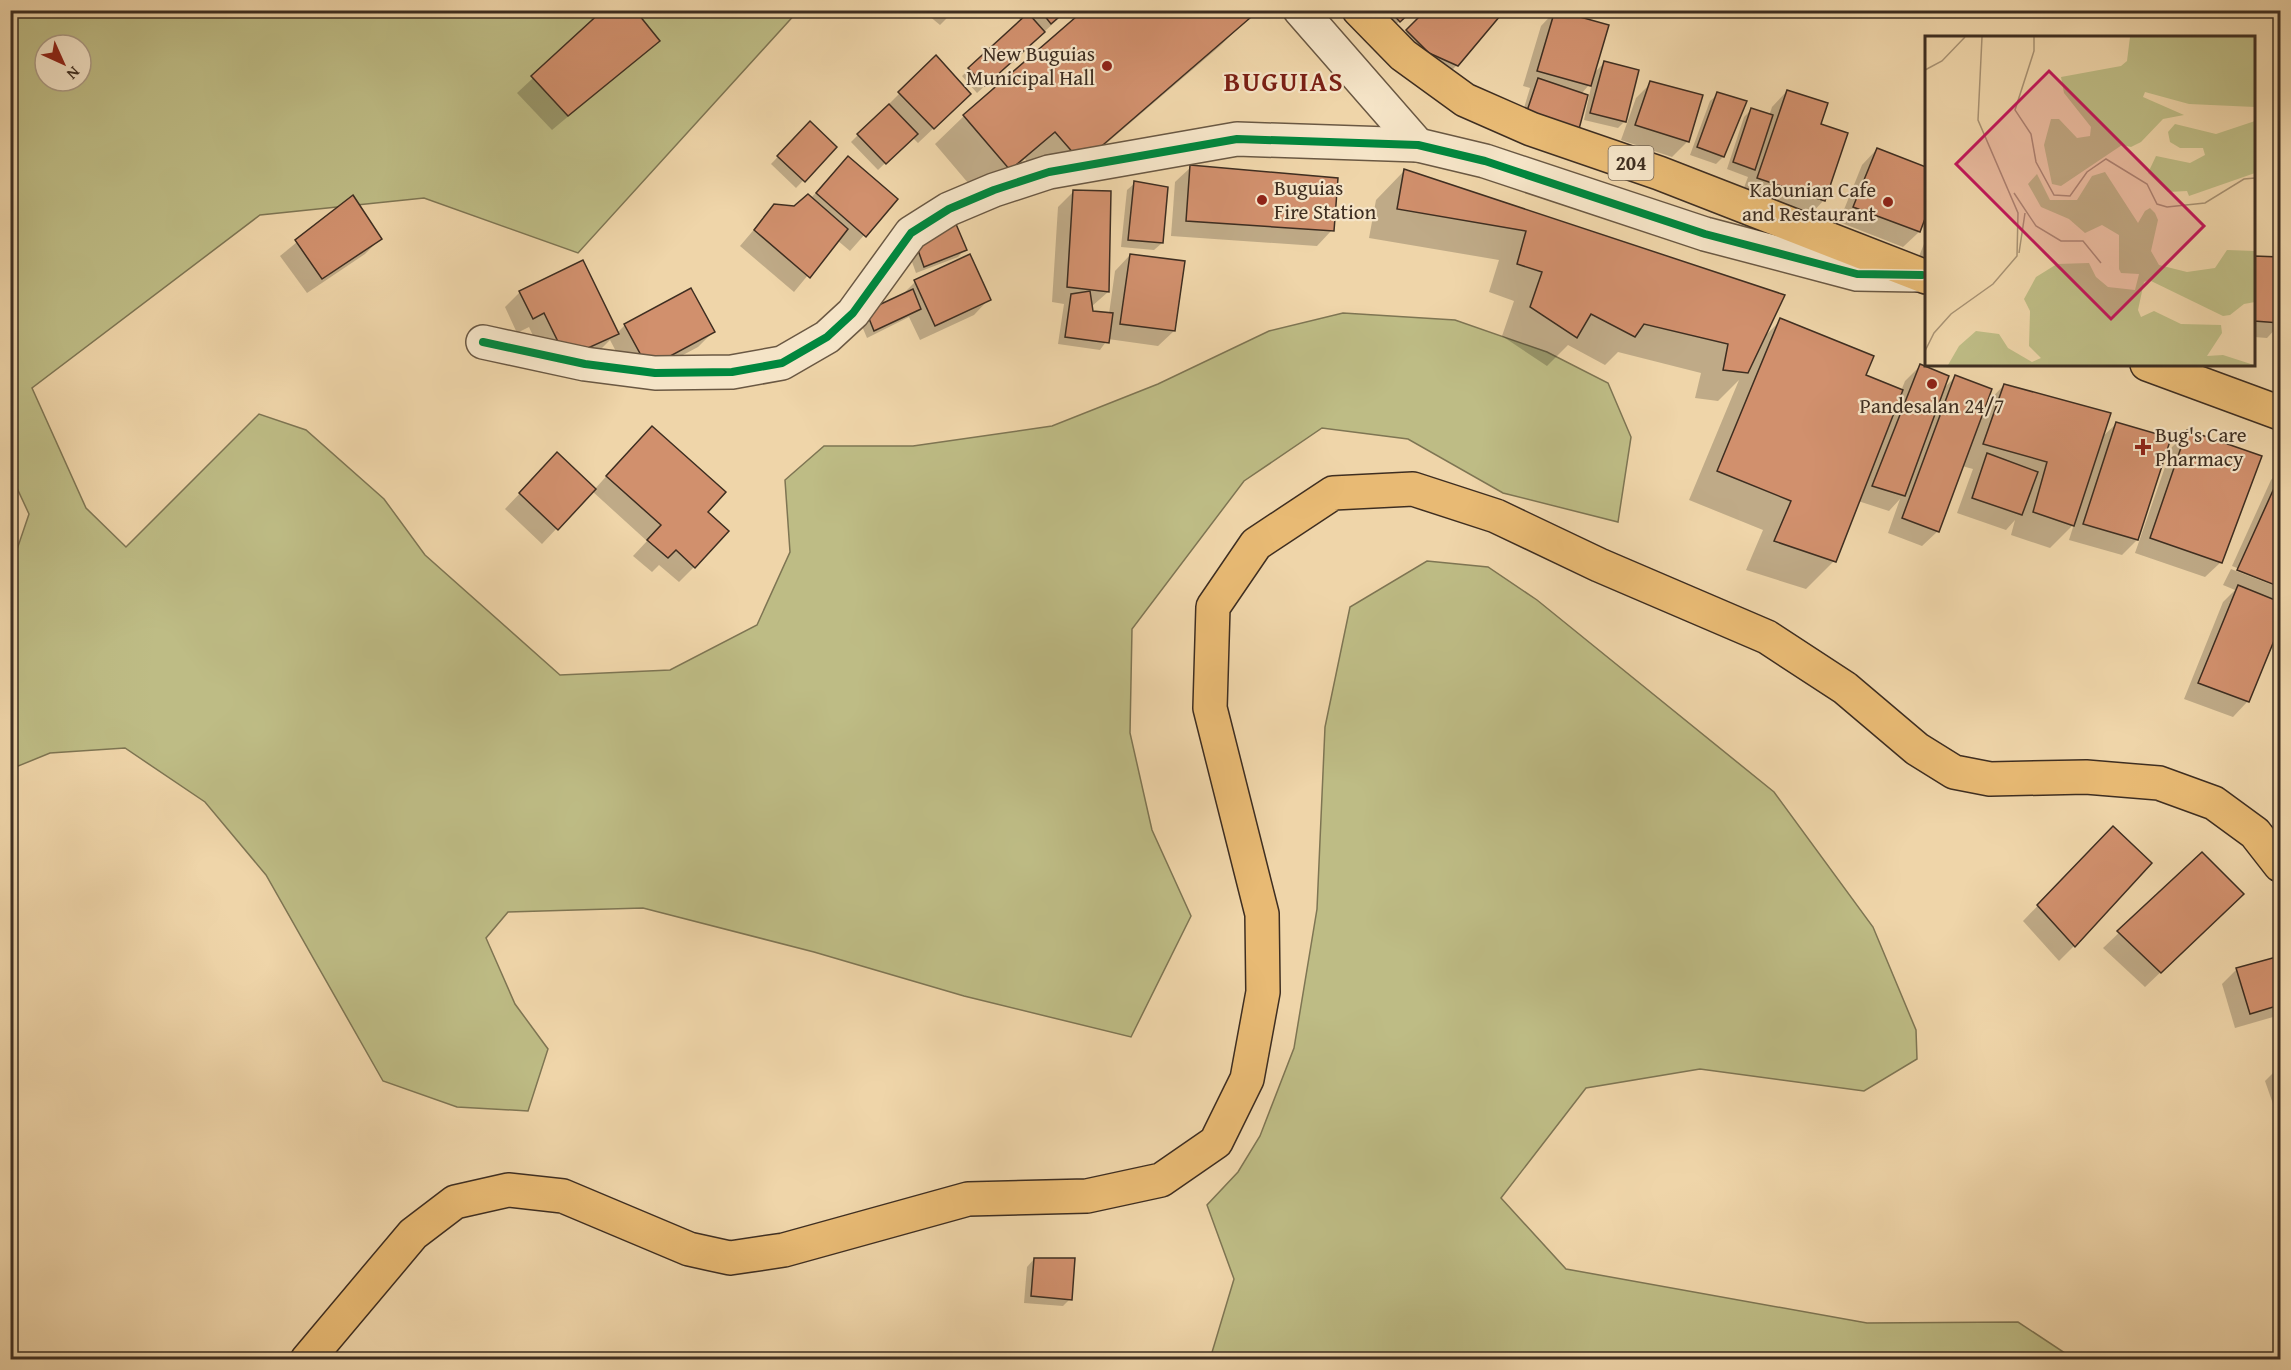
<svg xmlns="http://www.w3.org/2000/svg" width="2291" height="1370" font-family="'Gentium Book Plus',serif">
	<style>
		.green { fill: #bebc85; stroke: #7e7553; stroke-width: 1.5; fill-rule: evenodd }
		.shadow { fill: #0003 }
		.building { fill: #d1906d; stroke: #3e2e21; stroke-width: 1.5 }
		.lines { fill: none; stroke-linecap: round; stroke-linejoin: round }
		.minor-casing { stroke: #6a5843; stroke-width: 36 }
		.primary-casing { stroke: #3e2e21; stroke-width: 36 }
		.trunk-casing { stroke: #3e2e21; stroke-width: 36 }
		.minor { stroke: #f5e4c7; stroke-width: 33 }
		.primary { stroke: #e8ba74; stroke-width: 33 }
		.trunk { stroke: #e8ba74; stroke-width: 33 }
		.cycleway-casing { stroke: #f5e4c7; stroke-width: 11 }
		.cycleway { stroke: #00873e; stroke-width: 8 }
		.poi-dot { fill: #8f2418; stroke: #f5e4c7; stroke-width: 2 }
		.labels { text-anchor: middle; stroke-width: 4.5; stroke-linejoin: round; paint-order: stroke }
		.shield { fill: #f5e4c7; stroke: #756553; stroke-width: 1.5 }
		.shield-label { font-size: 20px; font-weight: bold; fill: #3e2e21 }
		.poi-label { font-size: 21px; fill: #3e2e21; stroke: #f5e4c7; text-anchor: end }
		.district-label { font-size: 27px; font-weight: bold; letter-spacing: 1.5px; fill: #7a1f14; stroke: #f5e4c7 }
		.inset-road { fill: none; stroke: #a89273; stroke-width: 1.5 }
		.view { fill: #c2185b; fill-opacity: 0.15; stroke: #c2185b; stroke-width: 3 }
		.inset-edge { fill: none; stroke: #3e2e21; stroke-width: 3 }
	</style>
	<rect width="100%" height="100%" fill="#efd5a9"/>
	<filter id="stains"><feTurbulence type="fractalNoise" baseFrequency=".00333" numOctaves="4"/><feColorMatrix values="0 0 0 0 .2 0 0 0 0 .09 0 0 0 0 .02 0 0 0 .5 -.17"/></filter>
	<radialGradient id="worn" r=".72"><stop offset=".6" stop-color="#630" stop-opacity="0"/><stop offset="1" stop-color="#630" stop-opacity=".3"/></radialGradient>
	<!-- green -->
	<g class="green">
		<path d="M11,11H798L578,253L424,198L260,215L32,388L86,508L126,547L259,414L306,430L384,499L425,555L560,675L670,670L757,625L790,552L785,480L824,446H913L1052,426L1158,384L1269,331L1343,313L1455,320L1547,352L1608,383L1631,437L1618,522L1503,493L1408,439L1322,428L1244,481L1132,629L1130,733L1152,830L1191,916L1131,1037L964,996L814,952L643,908L508,912L486,938L515,1004L548,1049L528,1111L457,1107L383,1081L266,875L205,802L125,748L50,753L11,769V567L29,514L10,473ZM45,45H81V81H45Z"/>
		<polygon points="1427,561 1488,567 1537,600 1774,792 1873,927 1916,1030 1917,1059 1864,1091 1700,1069 1586,1088 1501,1198 1566,1269 1867,1323 2018,1322 2074,1359 1210,1359 1234,1279 1207,1205 1238,1172 1260,1136 1294,1048 1317,909 1325,727 1350,607"/>
		<polygon points="805,1356 807,1359 541,1359"/>
	</g>
	<!-- shadow -->
	<g class="shadow">
		<polygon points="606,10 658,41 552,130 517,93"/>
		<polygon points="922,10 955,10 940,25"/>
		<polygon points="1013,10 1068,10 977,93 962,76 1021,21"/>
		<polygon points="1359,10 1411,10 1384,36"/>
		<polygon points="1428,10 1457,65 1442,80 1392,46"/>
		<polygon points="1556,10 1589,85 1581,94 1521,118 1530,88 1523,86 1541,26"/>
		<polygon points="1248,18 1220,46 1052,190 1025,159 980,197 935,144 964,116"/>
		<polygon points="936,57 954,109 918,143 912,137 878,170 851,142"/>
		<polygon points="1604,63 1625,121 1618,128 1584,120 1594,73"/>
		<polygon points="1651,83 1701,96 1687,142 1672,157 1621,140 1636,98"/>
		<polygon points="1787,91 1819,125 1824,200 1809,216 1742,193 1748,177 1727,169 1744,117 1751,110 1769,116 1772,107"/>
		<polygon points="1718,94 1723,157 1716,164 1690,155 1710,101"/>
		<polygon points="810,123 835,147 796,188 771,164"/>
		<polygon points="1877,149 1926,168 1926,212 1919,232 1903,247 1839,222 1862,165"/>
		<polygon points="848,158 896,199 850,251 837,240 794,292 740,246 774,206 794,207 811,198"/>
		<polygon points="1191,167 1332,230 1317,246 1171,236 1175,182"/>
		<polygon points="1404,171 1764,337 1781,320 1864,376 1901,391 1905,381 1920,366 1942,390 1955,377 1985,405 2004,385 2101,438 2116,424 2139,538 2122,555 2069,540 2074,524 2050,548 2011,535 2015,520 2006,530 1957,513 1973,469 1962,466 1938,531 1922,546 1888,533 1900,499 1889,511 1858,501 1834,561 1806,589 1746,570 1763,530 1689,500 1739,380 1718,401 1695,398 1701,373 1618,352 1605,365 1568,345 1547,366 1502,336 1514,301 1489,292 1499,260 1369,238 1376,200"/>
		<polygon points="1135,183 1162,243 1154,250 1121,247 1127,190"/>
		<polygon points="1073,192 1108,292 1091,307 1092,312 1109,314 1115,271 1130,255 1174,331 1158,346 1108,339 1100,350 1058,344 1064,304 1052,302 1058,207"/>
		<polygon points="352,197 380,239 365,254 307,293 280,256"/>
		<polygon points="1926,239 1926,282 1911,276"/>
		<polygon points="906,245 965,249 958,257 916,273"/>
		<polygon points="2254,257 2280,259 2280,324 2267,338 2254,337"/>
		<polygon points="915,282 989,299 974,315 920,340 909,317 867,338 859,319 900,297"/>
		<polygon points="520,292 617,333 625,325 713,332 698,347 632,382 610,340 602,348 550,373 529,327 517,333 505,307"/>
		<polygon points="2188,432 2221,562 2205,577 2135,553 2172,447"/>
		<polygon points="636,443 694,567 679,582 659,565 652,572 633,556 647,541 592,491 542,544 505,509 542,470 594,490"/>
		<polygon points="2280,470 2280,585 2232,566 2271,480"/>
		<polygon points="2231,569 2280,588 2280,622 2248,701 2233,717 2184,699 2223,602 2235,590 2223,585"/>
		<polygon points="2280,683 2280,695 2275,690"/>
		<polygon points="2098,843 2074,946 2059,961 2023,921"/>
		<polygon points="2202,854 2227,909 2145,987 2103,948"/>
		<polygon points="2280,957 2280,1015 2235,1028 2222,984 2237,969"/>
		<polygon points="2280,1066 2280,1124 2265,1081"/>
		<polygon points="1034,1259 1070,1299 1063,1306 1024,1303 1027,1267"/>
	</g>
	<!-- building -->
	<g class="building">
		<polygon points="603,10 635,10 660,41 568,116 531,76"/>
		<polygon points="1040,10 1067,10 1051,24"/>
		<polygon points="1084,10 1244,10 1250,18 1082,163 1055,132 1010,170 963,115"/>
		<polygon points="1389,10 1413,10 1400,22"/>
		<polygon points="1426,10 1494,10 1500,16 1458,66 1429,53 1406,30"/>
		<polygon points="1555,10 1609,25 1591,86 1537,71"/>
		<polygon points="1028,13 1045,32 985,86 968,68"/>
		<polygon points="936,55 971,94 934,129 898,92"/>
		<polygon points="1604,61 1639,70 1626,122 1590,113"/>
		<polygon points="1538,78 1588,95 1579,129 1527,111"/>
		<polygon points="1650,81 1703,95 1689,142 1635,125"/>
		<polygon points="1787,90 1828,103 1821,124 1848,133 1825,201 1757,178"/>
		<polygon points="1717,92 1747,101 1724,157 1697,147"/>
		<polygon points="889,104 918,134 886,164 857,134"/>
		<polygon points="1751,108 1773,115 1755,170 1733,162"/>
		<polygon points="810,121 837,147 805,182 777,156"/>
		<polygon points="1877,148 1926,167 1926,216 1920,232 1853,207"/>
		<polygon points="848,156 898,199 866,237 816,193"/>
		<polygon points="1190,165 1338,178 1334,231 1186,221"/>
		<polygon points="1404,169 1785,295 1748,373 1723,370 1728,344 1644,324 1635,337 1591,314 1577,338 1530,307 1542,272 1517,264 1526,231 1397,209"/>
		<polygon points="1134,181 1168,187 1163,243 1128,240"/>
		<polygon points="1073,190 1111,191 1109,292 1067,287"/>
		<polygon points="808,194 848,229 810,278 754,230 774,204 794,206"/>
		<polygon points="353,195 382,239 322,279 295,240"/>
		<polygon points="953,217 967,250 924,267 913,236"/>
		<polygon points="970,254 991,300 935,326 914,280"/>
		<polygon points="1130,254 1185,261 1175,331 1120,324"/>
		<polygon points="2254,256 2280,257 2280,323 2254,321"/>
		<polygon points="583,260 619,334 566,358 544,313 533,319 519,291"/>
		<polygon points="691,288 715,332 648,368 624,324"/>
		<polygon points="913,289 921,309 874,331 866,311"/>
		<polygon points="1090,291 1093,311 1113,313 1109,343 1065,337 1071,294"/>
		<polygon points="1780,318 1874,356 1866,375 1903,390 1836,562 1774,541 1791,501 1717,471"/>
		<polygon points="1920,364 1949,376 1905,496 1872,486"/>
		<polygon points="1955,375 1992,389 1939,532 1902,518"/>
		<polygon points="2004,384 2111,413 2074,526 2033,512 2047,462 1983,444"/>
		<polygon points="2116,422 2171,438 2138,540 2083,524"/>
		<polygon points="652,426 726,492 708,512 729,531 695,568 676,550 668,558 647,540 661,525 606,476"/>
		<polygon points="2187,430 2262,456 2222,563 2150,538"/>
		<polygon points="557,452 596,489 558,530 519,493"/>
		<polygon points="1987,453 2038,472 2022,515 1972,498"/>
		<polygon points="2280,475 2280,587 2237,570"/>
		<polygon points="2238,585 2280,602 2280,626 2249,702 2198,683"/>
		<polygon points="2113,826 2152,863 2075,947 2037,905"/>
		<polygon points="2202,852 2244,894 2161,973 2117,931"/>
		<polygon points="2280,956 2280,1005 2250,1014 2236,968"/>
		<polygon points="1034,1258 1075,1258 1072,1300 1031,1296"/>
	</g>
	<g class="lines">
		<!-- minor casing -->
		<g class="minor-casing">
			<g id="minor">
				<polyline points="1300,10 1418,145"/>
				<polyline points="483,342 585,364 655,373 732,372 782,363 827,337 853,313 911,233 949,209 994,190 1049,172 1237,139 1418,145 1485,161 1705,234 1857,274 1917,275"/>
			</g>
		</g>
		<!-- primary casing -->
		<g class="primary-casing">
			<polyline id="primary" points="307,1360 413,1234 455,1202 508,1190 563,1196 689,1249 730,1258 784,1250 968,1199 1087,1196 1161,1180 1216,1142 1247,1079 1263,992 1262,914 1210,708 1213,607 1256,544 1333,493 1413,489 1496,516 1599,565 1767,637 1845,688 1917,749 1954,772 1990,779 2086,777 2159,783 2214,803 2255,833 2280,865"/>
		</g>
		<!-- trunk casing -->
		<g class="trunk-casing">
			<g id="trunk">
				<polyline points="1359,10 1403,55 1465,100 1531,129 1659,173 1926,277"/>
				<polyline points="2147,364 2280,413"/>
			</g>
		</g>
		<!-- minor -->
		<use href="#minor" class="minor"/>
		<!-- primary -->
		<use href="#primary" class="primary"/>
		<!-- trunk -->
		<use href="#trunk" class="trunk"/>
		<!-- cycleway casing -->
		<g class="cycleway-casing">
			<polyline id="cycleway" points="483,342 585,364 655,373 732,372 782,363 827,337 853,313 911,233 949,209 994,190 1049,172 1237,139 1418,145 1485,161 1705,234 1857,274 1922,275"/>
		</g>
		<!-- cycleway -->
		<use href="#cycleway" class="cycleway"/>
	</g>
	<!-- markers -->
	<g class="poi-dot">
		<circle cx="1107" cy="66" r="6"/>
		<circle cx="1262" cy="200" r="6"/>
		<circle cx="1888" cy="202" r="6"/>
		<circle cx="1932" cy="384" r="6"/>
		<path d="M2140 438h6v6h6v6h-6v6h-6v-6h-6v-6h6z"/>
	</g>
	<g class="labels">
		<!-- shield labels -->
		<rect class="shield" x="1608.5" y="146" width="45" height="34" rx="4.5"/>
		<g class="shield-label">
			<text x="1631" y="170">204</text>
		</g>
		<!-- poi labels -->
		<g class="poi-label">
			<text x="1095" y="61">New Buguias<tspan x="1095" dy="24">Municipal Hall</tspan></text>
			<text x="1274" y="195" text-anchor="start">Buguias<tspan x="1274" dy="24">Fire Station</tspan></text>
			<text x="1876" y="197">Kabunian Cafe<tspan x="1876" dy="24">and Restaurant</tspan></text>
			<text x="1932" y="413" text-anchor="middle">Pandesalan 24/7</text>
			<text x="2155" y="442" text-anchor="start">Bug's Care<tspan x="2155" dy="24">Pharmacy</tspan></text>
		</g>
		<!-- district labels -->
		<g class="district-label">
			<text x="1284" y="91">BUGUIAS</text>
		</g>
	</g>
	<!-- overview -->
	<g transform="translate(1925 36)">
		<rect width="330" height="330" fill="#efd5a9"/>
		<path d="M205,1H330V71L264,68L220,56L218,61L259,79L238,83L216,106L206,111L197,109L136,150L127,148L119,109L126,83H134L152,102L165,100L166,91L139,57L136,41L196,30L202,25ZM330,85V137L264,160L262,155L243,156L223,137L231,120L265,127L280,119L278,112H255L245,106L243,96L250,88L291,98ZM180,136L213,187L220,175L225,172L230,177L233,184L226,215L234,229L262,236L290,232L302,214L330,215V266L319,268L305,279L298,280L224,244L219,246L213,274L216,281L229,275L256,288L296,289L297,297L282,320L298,319L329,329H23L34,310L51,295L74,298L83,312L107,326L116,322L104,310L105,275L99,263L111,241L132,228L164,227L171,241L183,251L210,254L214,238L196,237L194,233V199L177,189L160,197L144,183L116,171L103,148L112,138L125,164H152L167,140Z" fill="#bebc85"/>
		<path class="inset-road" d="M109,1V15L90,74L106,98L111,126L129,159L145,160L162,136L181,123L222,148L232,168L242,171L280,167L319,143L330,142M0,34L17,25L40,1M89,157L111,190L136,205H158L176,227M94,217L100,177M0,315L9,297L26,278L68,248L92,220L93,177L53,84L57,1"/>
		<path class="view" d="M124,35L279,190L186,283L31,128Z"/>
		<rect width="330" height="330" class="inset-edge"/>
	</g>
	<!-- margin -->
	<rect width="2291" height="1370" fill="none" stroke="#efd5a9" stroke-width="36"/>
	<rect x="12" y="12" width="2267" height="1346" fill="none" stroke="#3e2e21" stroke-width="3"/>
	<rect x="18" y="18" width="2255" height="1334" fill="none" stroke="#3e2e21" stroke-width="1.5"/>
	<!-- north arrow -->
	<g transform="translate(63 63) rotate(135)"><circle r="28" fill="#f5e4c7" stroke="#ac9b85" stroke-width="1.5"/>
	<path d="M0-4.5L10 22L0 15L-10 22Z" fill="#8f2418"/>
	<text y="-9" font-size="16" font-weight="bold" text-anchor="middle" fill="#3e2e21">N</text>
	</g>
	<rect width="100%" height="100%" filter="url(#stains)"/>
	<rect width="100%" height="100%" fill="url(#worn)"/>
</svg>
